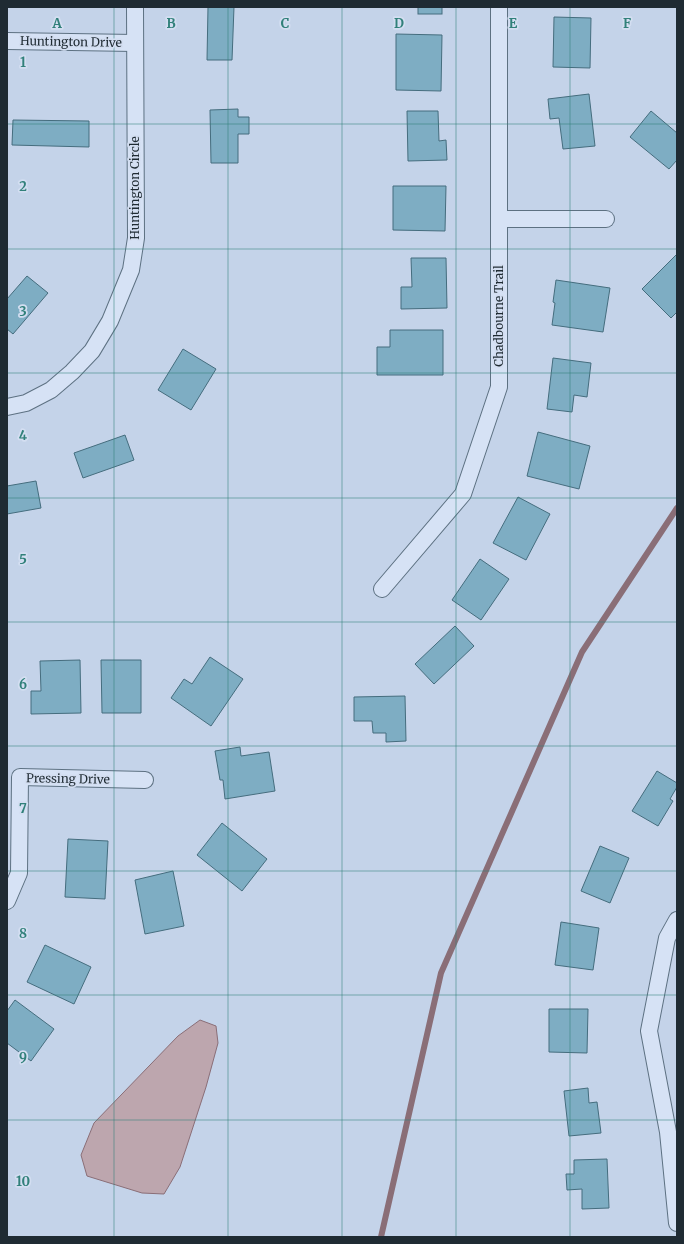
<svg xmlns="http://www.w3.org/2000/svg" width="684" height="1244" font-family="Merriweather,serif">
	<style>
		.water { fill: #bda6ae; stroke: #8a6e77 }
		.lines { fill: none; stroke-linecap: round; stroke-linejoin: round }
		.stream { stroke: #8a6e77; stroke-width: 6 }
		.building { fill: #7eadc3; stroke: #456d7e }
		.minor-casing { stroke: #5d7182; stroke-width: 18 }
		.minor { stroke: #d6e2f5; stroke-width: 16 }
		.grid { fill: none; stroke: #31807a; stroke-width: 1; stroke-opacity: 0.55 }
		.labels { text-anchor: middle; stroke-width: 3.5; stroke-linejoin: round; paint-order: stroke }
		.street-label { font-size: 12px; fill: #1f2b33; stroke: #d3def1 }
		.grid-label { font-size: 13px; text-anchor: middle; font-weight: bold; fill: #31807a; stroke: #d3def1; stroke-width: 3.5; stroke-linejoin: round; paint-order: stroke }
	</style>
	<rect width="100%" height="100%" fill="#c4d3e9"/>
	<!-- water -->
	<polygon class="water" points="200,1020 216,1026 218,1043 206,1087 180,1167 164,1194 142,1193 87,1176 81,1155 94,1123 178,1036"/>
	<g class="lines">
		<!-- stream -->
		<polyline class="stream" points="381,1237 441,973 582,652 677,508"/>
	</g>
	<!-- building -->
	<g class="building">
		<polygon points="208,7 234,7 232,60 207,60"/>
		<rect x="418" y="7" width="24" height="7"/>
		<polygon points="554,17 591,18 590,68 553,67"/>
		<polygon points="396,34 442,35 441,91 396,90"/>
		<polygon points="589,94 595,146 563,149 559,118 550,119 548,99"/>
		<polygon points="238,109 238,117 249,117 249,134 238,134 238,163 211,163 210,110"/>
		<polygon points="407,111 438,111 439,141 446,140 447,160 408,161"/>
		<polygon points="651,111 677,133 677,160 669,169 630,137"/>
		<polygon points="13,120 89,121 89,147 12,145"/>
		<polygon points="393,186 446,186 445,231 393,230"/>
		<polygon points="677,254 677,312 671,318 642,289"/>
		<polygon points="411,258 446,258 447,308 401,309 401,287 412,287"/>
		<polygon points="27,276 48,293 13,334 7,329 7,299"/>
		<polygon points="556,280 610,288 603,332 552,325 555,303 553,302"/>
		<polygon points="390,330 443,330 443,375 377,375 377,347 390,347"/>
		<polygon points="183,349 216,369 191,410 158,390"/>
		<polygon points="553,358 591,363 587,397 574,395 572,412 547,409"/>
		<polygon points="538,432 590,446 579,489 527,476"/>
		<polygon points="125,435 134,460 83,478 74,453"/>
		<polygon points="36,481 41,508 7,514 7,486"/>
		<polygon points="518,497 550,514 526,560 493,543"/>
		<polygon points="480,559 509,579 481,620 452,600"/>
		<polygon points="455,626 474,646 434,684 415,664"/>
		<polygon points="210,657 243,679 211,726 171,698 184,679 192,684"/>
		<polygon points="80,660 81,713 31,714 31,691 41,691 40,661"/>
		<polygon points="101,660 141,660 141,713 102,713"/>
		<polygon points="405,696 406,741 386,742 386,733 373,733 372,721 354,721 354,697"/>
		<polygon points="240,747 241,756 269,752 275,791 225,799 223,780 220,780 215,751"/>
		<polygon points="657,771 677,783 677,787 670,799 673,801 658,826 632,811"/>
		<polygon points="222,823 267,859 242,891 197,855"/>
		<polygon points="68,839 108,841 105,899 65,897"/>
		<polygon points="600,846 629,858 610,903 581,891"/>
		<polygon points="173,871 184,926 145,934 135,880"/>
		<polygon points="561,922 599,928 593,970 555,965"/>
		<polygon points="45,945 91,967 74,1004 27,982"/>
		<polygon points="15,1000 54,1029 31,1061 7,1043 7,1011"/>
		<polygon points="549,1009 588,1009 587,1053 549,1052"/>
		<polygon points="588,1088 589,1103 597,1102 601,1133 569,1136 564,1091"/>
		<polygon points="607,1159 609,1208 582,1209 582,1189 567,1190 566,1174 574,1174 574,1160"/>
	</g>
	<g class="lines">
		<!-- minor casing -->
		<g class="minor-casing">
			<g id="minor">
				<polyline points="7,41 135,43"/>
				<polyline points="499,219 606,219"/>
				<polyline points="7,407 26,403 51,390 72,372 92,351 110,321 131,270 136,238 135,7"/>
				<polyline points="382,589 463,494 499,387 499,7"/>
				<polyline points="7,901 19,873 20,777 145,780"/>
				<polyline points="677,920 667,938 649,1031 668,1132 677,1223"/>
			</g>
		</g>
		<!-- minor -->
		<use href="#minor" class="minor"/>
	</g>
	<!-- grid -->
	<path class="grid" d="M114,7V1237M228,7V1237M342,7V1237M456,7V1237M570,7V1237M7,124H677M7,249H677M7,373H677M7,498H677M7,622H677M7,746H677M7,871H677M7,995H677M7,1120H677"/>
	<g class="labels">
		<!-- street labels -->
		<g class="street-label">
			<text transform="translate(71 42) rotate(1)" y="4">Huntington Drive</text>
			<text transform="translate(135 188) rotate(-90)" y="4">Huntington Circle</text>
			<text transform="translate(499 316) rotate(-90)" y="4">Chadbourne Trail</text>
			<text transform="translate(68 779) rotate(1)" y="4">Pressing Drive</text>
		</g>
	</g>
	<g class="grid-label">
		<text x="57" y="28">A</text>
		<text x="171" y="28">B</text>
		<text x="285" y="28">C</text>
		<text x="399" y="28">D</text>
		<text x="513" y="28">E</text>
		<text x="627" y="28">F</text>
		<text x="23" y="67">1</text>
		<text x="23" y="191">2</text>
		<text x="23" y="316">3</text>
		<text x="23" y="440">4</text>
		<text x="23" y="564">5</text>
		<text x="23" y="689">6</text>
		<text x="23" y="813">7</text>
		<text x="23" y="938">8</text>
		<text x="23" y="1062">9</text>
		<text x="23" y="1186">10</text>
	</g>
	<!-- border -->
	<rect width="684" height="1244" fill="none" stroke="#1f2b33" stroke-width="16"/>
</svg>
